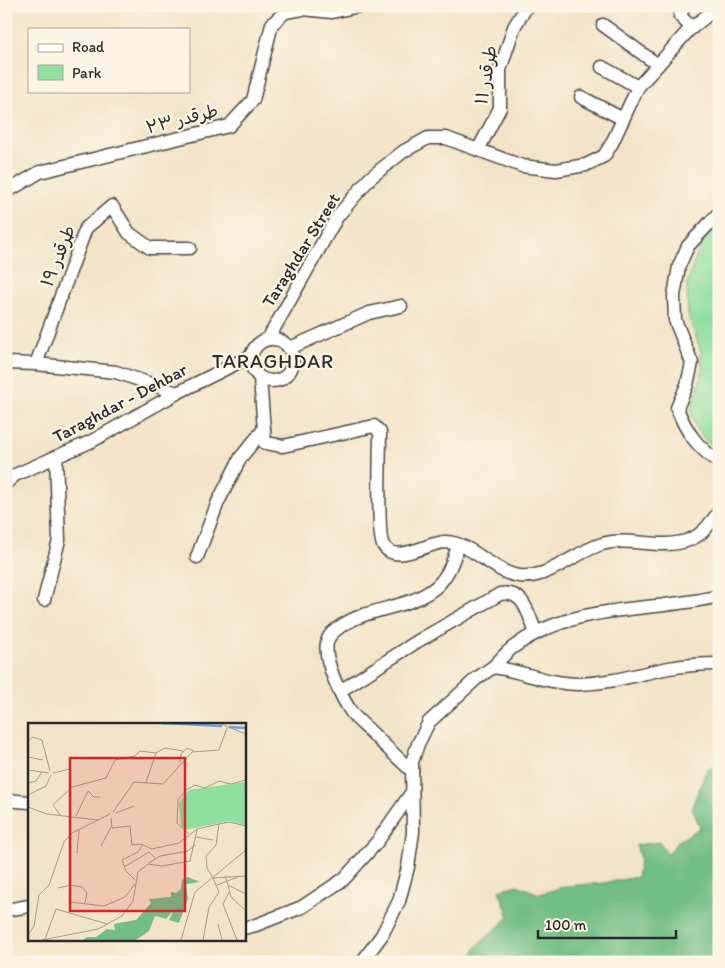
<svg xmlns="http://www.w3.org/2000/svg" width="725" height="968" font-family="Itim,'Playpen Sans Arabic',sans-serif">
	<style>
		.green { fill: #8fdf9f; stroke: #5d8565 }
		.forest { fill: #73be86; stroke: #4f7458 }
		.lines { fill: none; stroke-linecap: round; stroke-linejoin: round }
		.minor-casing { stroke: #494743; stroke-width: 15 }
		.minor { stroke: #fff; stroke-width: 12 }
		.labels { text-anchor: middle; stroke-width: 4.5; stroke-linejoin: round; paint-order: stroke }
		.street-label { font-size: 18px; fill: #2b2b2b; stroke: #fcf5e5 }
		.quarter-label { font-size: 20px; letter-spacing: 1px; fill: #2b2b2b; stroke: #fcf5e5 }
		.inset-river { fill: none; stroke: #6fa5dc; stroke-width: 2.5 }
		.inset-road { fill: none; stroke: #a39a89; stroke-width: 1 }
		.view { fill: #d62828; fill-opacity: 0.15; stroke: #d62828; stroke-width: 2.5 }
		.inset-edge { fill: none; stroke: #2b2b2b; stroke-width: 2.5 }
	</style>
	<rect width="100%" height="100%" fill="#fcf5e5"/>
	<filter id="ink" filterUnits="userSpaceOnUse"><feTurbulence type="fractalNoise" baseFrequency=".02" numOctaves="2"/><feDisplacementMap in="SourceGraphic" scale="10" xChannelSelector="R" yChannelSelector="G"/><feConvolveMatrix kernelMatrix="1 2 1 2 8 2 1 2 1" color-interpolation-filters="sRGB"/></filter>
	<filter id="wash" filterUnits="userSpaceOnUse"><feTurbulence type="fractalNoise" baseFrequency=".0096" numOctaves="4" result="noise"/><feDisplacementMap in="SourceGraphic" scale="20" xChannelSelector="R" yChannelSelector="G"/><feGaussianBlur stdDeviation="1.12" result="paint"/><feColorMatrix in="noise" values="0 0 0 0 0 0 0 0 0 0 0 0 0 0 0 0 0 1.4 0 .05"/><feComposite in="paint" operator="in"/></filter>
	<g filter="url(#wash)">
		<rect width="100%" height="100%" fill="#f3e4c8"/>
		<!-- green -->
		<polygon class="green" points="719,224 719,451 711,446 696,429 691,412 703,370 700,348 688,315 687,284 700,245"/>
		<!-- forest -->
		<polygon class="forest" points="719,764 719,951 704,962 662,962 663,959 655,962 468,962 478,945 509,917 499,890 517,885 539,894 567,886 603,883 637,877 640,859 636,845 660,842 668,855 677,842 700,828 692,807 707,769"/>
	</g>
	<g filter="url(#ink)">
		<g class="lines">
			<!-- minor casing -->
			<g class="minor-casing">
				<g id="minor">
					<polyline points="684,6 680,16 692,28"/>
					<polyline points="603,25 658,65"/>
					<polyline points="602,67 638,87"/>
					<polyline points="581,97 623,119"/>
					<polyline points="478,150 500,108 500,70 514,27 527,6"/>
					<polyline points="6,192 40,172 229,126 253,100 272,24 285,12 303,9 332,12 359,6"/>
					<path d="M719,213L688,246L679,266L674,296L675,320L692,363L687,385L677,408C686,432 698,448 719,462"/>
					<circle cx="272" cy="360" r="21"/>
					<polyline points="268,339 337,217 370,178 404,151 428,138 446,138 522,166 556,170 586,165 604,156 612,143 638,87 689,30 719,6"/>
					<polyline points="290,348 369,313 401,306"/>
					<polyline points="6,363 36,364 116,372 177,393"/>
					<polyline points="36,364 86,228 112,206 129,233 150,248 190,248"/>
					<path d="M260,378L265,443L283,446L374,426L380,432C380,449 377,535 383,545C396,566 427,542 446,542C471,543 492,570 514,575C544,583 572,554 599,545C628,535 659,551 689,540C704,534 709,524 719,512"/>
					<polyline points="6,483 15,475 92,441 177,393 251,356"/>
					<polyline points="197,557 218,502 241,457 264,429"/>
					<polyline points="44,600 59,540 56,457"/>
					<path d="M493,667C500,660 507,651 515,646C575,602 651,613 719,596"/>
					<path d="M340,691L418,641L500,594C525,590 528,614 536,633"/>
					<path d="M412,771C398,758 384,745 371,732C365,726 357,720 352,713C342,699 323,660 327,643C328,635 335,630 341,626C368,608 403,609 429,592C446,582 453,563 458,545"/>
					<polyline points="6,800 29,802"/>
					<polyline points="6,908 12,909 29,906"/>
					<polyline points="244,928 256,925 302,907 344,879 377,842 412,792"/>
					<path d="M362,962L382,935L399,901L408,867L413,832L412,762L418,744L429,722L476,679L493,667C522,671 549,684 579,684C612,683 638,674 669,668C686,665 702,664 719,664"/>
				</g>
			</g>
			<!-- minor -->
			<use href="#minor" class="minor"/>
		</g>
	</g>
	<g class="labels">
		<!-- street labels -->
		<g class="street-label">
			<text transform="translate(486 75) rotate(-80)" y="6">طرقدر ۱۱</text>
			<text transform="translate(182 119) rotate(-14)" y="6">طرقدر ۲۳</text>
			<text transform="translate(301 250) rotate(-58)" y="6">Taraghdar Street</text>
			<text transform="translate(58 256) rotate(-68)" y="6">طرقدر ۱۹</text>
			<text transform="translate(120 403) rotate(-28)" y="6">Taraghdar - Dehbar</text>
		</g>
		<!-- quarter labels -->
		<g class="quarter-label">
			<text x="273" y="368">TARAGHDAR</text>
		</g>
	</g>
	<!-- overview -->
	<g transform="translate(28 723)">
		<rect width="218" height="218" fill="#f3e4c8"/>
		<path d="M217,59V102L201,98L157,107L153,103L151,80L161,67Z" fill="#8fdf9f"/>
		<path d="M160,154L172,159L158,161L160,176L151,200L141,197L146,187L138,196L127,193L121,208L108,217H55L59,214H68L79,206L87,207L86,201L90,200L108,197L123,180L121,176L143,174V169L148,170L153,166L154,157Z" fill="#73be86"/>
		<path class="inset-river" d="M134,0L194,3M201,4L218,5"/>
		<path class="inset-road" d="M190,0L218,11M0,18L5,14L14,17L22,48M128,30L137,25L155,28M0,34L15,37M152,39L153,31L159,25L166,28M0,47L21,50M25,50L42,46M118,59L128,30M0,60L8,58L14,49M0,72L18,63L23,52M0,84L19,91L70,97M85,89L106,59L135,61L164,29L191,27L199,5M88,90L106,83M32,92L25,82L44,64L78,55L87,37L107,33L112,28L128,30M48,93L60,68L66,74H72M83,95L84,105L102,103L104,122L113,121L124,126L151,120L169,106L191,101L188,122L178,133L179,145L185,155L218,153M191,101L201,99L218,103M161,111L149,100L150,77L158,67L167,62L177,65L191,58L203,61L218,57M168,114L185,117M73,123L83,104M49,130L51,107M121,140L132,133L160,128L167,122M96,144L121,129L127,135M197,153L200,162L218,171M107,157L98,148L94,137L110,129L115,121M189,162L210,154M200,162L203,174L218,188M30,165L43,162L54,164L59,170L57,180M42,167V179L76,183L97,174L107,161M201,169L195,181L209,217M190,201L194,217M0,212L6,203L11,172L21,162L36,119L44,110L82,91M17,216L28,186L79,201M14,217L70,206L94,193L105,178L110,149L120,141L134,143L162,138L169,107M153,217L167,169L218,127M175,217L181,184L191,169L185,155"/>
		<path class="view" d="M42,35H157V188H42Z"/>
		<rect width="218" height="218" class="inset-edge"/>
	</g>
	<!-- margin -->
	<rect width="725" height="968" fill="none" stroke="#fcf5e5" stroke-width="25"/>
	<!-- legend -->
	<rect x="28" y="28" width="162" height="65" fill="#fcf5e5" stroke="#a8a49b"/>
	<rect x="38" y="44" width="25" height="8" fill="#ffffff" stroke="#a8a49b"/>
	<text x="72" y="52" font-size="15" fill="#2b2b2b">Road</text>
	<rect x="38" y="65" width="25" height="15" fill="#8fdf9f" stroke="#a8a49b"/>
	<text x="72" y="78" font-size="15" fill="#2b2b2b">Park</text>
	<!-- scale -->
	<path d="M538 930v8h138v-8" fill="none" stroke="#2b2b2b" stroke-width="2.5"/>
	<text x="545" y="930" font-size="15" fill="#2b2b2b" stroke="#fcf5e5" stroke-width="4" paint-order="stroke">100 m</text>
</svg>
